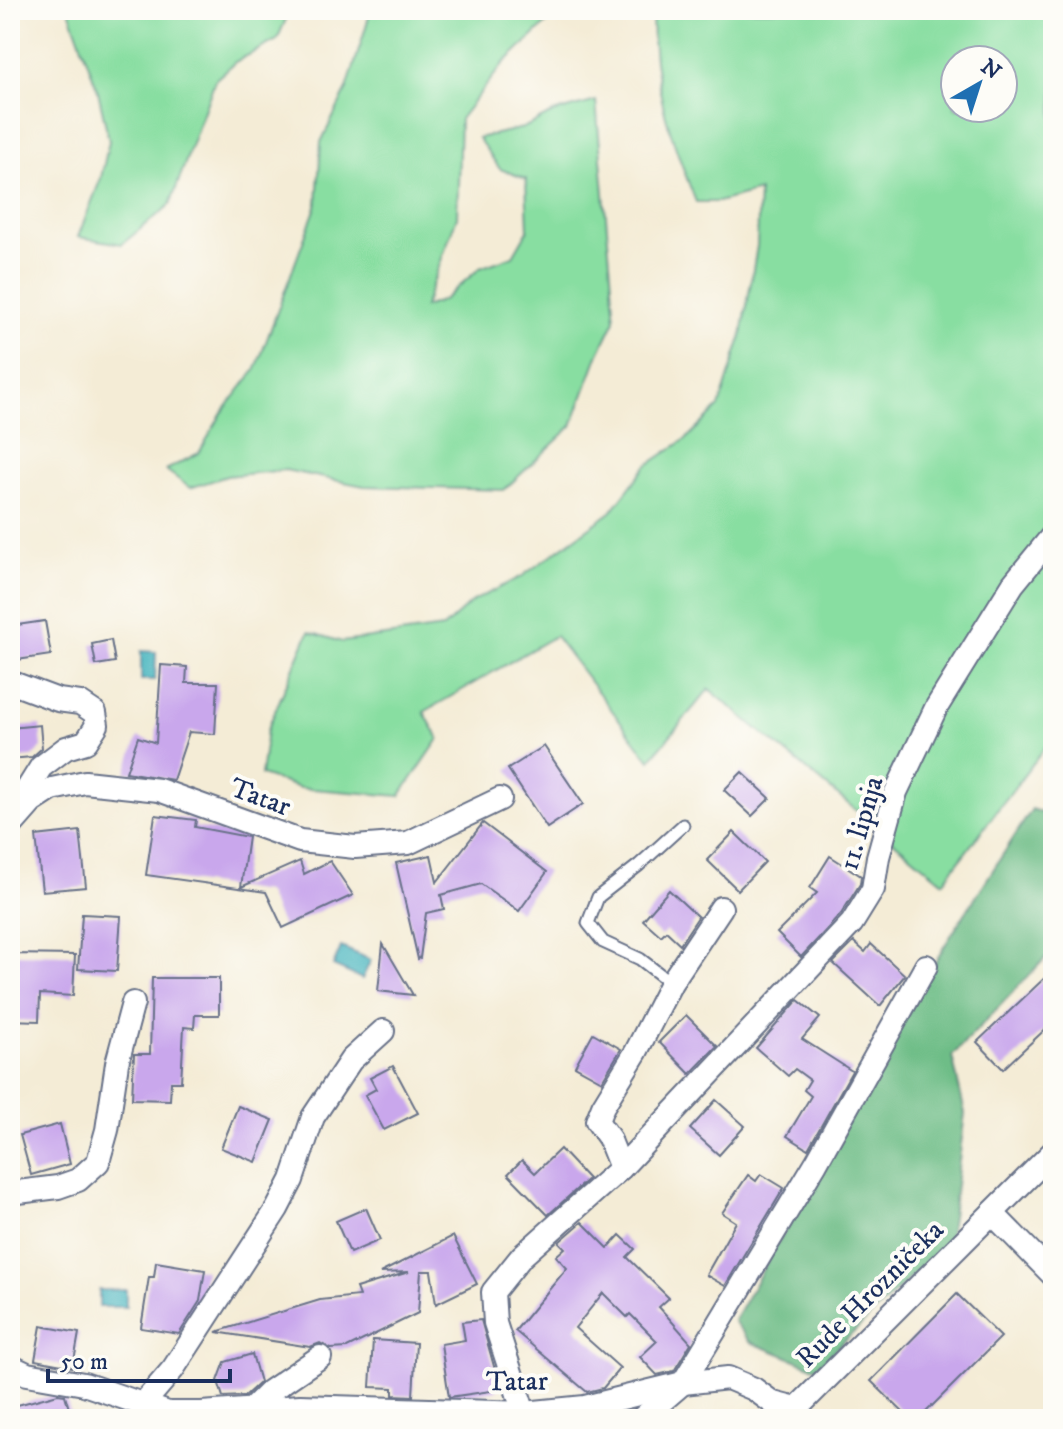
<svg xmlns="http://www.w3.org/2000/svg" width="1063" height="1429" font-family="'IM FELL DW Pica',serif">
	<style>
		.green { fill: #88dea1; stroke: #528680; stroke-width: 2; fill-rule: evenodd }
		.forest { fill: #6ebd87; stroke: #447672; stroke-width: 2 }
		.water { fill: #43b3bd; stroke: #2f718e; stroke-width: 2 }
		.building { fill: #c9a7ec }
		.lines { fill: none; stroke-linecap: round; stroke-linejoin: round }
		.service-casing { stroke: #677188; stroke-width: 15 }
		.minor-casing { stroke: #677188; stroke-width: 26 }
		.service { stroke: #fff; stroke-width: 11 }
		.minor { stroke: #fff; stroke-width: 22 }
		.labels { text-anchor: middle; stroke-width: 8; stroke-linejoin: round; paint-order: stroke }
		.street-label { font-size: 28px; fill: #1b2f5e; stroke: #fdfcf7 }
	</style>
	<rect width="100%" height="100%" fill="#fdfcf7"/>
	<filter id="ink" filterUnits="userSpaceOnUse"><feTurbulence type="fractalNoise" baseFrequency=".0125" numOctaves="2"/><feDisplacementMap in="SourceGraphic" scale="16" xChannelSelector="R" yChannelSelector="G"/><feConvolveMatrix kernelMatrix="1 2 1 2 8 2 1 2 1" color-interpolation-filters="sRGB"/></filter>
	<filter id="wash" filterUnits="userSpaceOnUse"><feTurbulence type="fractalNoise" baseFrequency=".006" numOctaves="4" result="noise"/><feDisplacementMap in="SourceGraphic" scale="32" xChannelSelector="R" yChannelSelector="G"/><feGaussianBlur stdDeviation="1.8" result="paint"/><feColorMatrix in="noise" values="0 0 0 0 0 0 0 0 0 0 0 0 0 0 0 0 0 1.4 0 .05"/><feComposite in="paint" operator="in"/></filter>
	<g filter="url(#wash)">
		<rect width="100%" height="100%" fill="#f4ecd6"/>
		<!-- green -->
		<g class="green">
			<polygon points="69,10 290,10 277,40 235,62 215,80 170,205 122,244 78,237 101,178 109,141 98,91"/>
			<polygon points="371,10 561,10 504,63 460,119 457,217 424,307 443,300 480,268 513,256 528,230 526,179 500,169 478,138 523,128 553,113 596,101 615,320 599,353 572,426 504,490 364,486 285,470 227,476 190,488 166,470 199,453 222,413 256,369 317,204 321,142 347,89"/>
			<path d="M652,10H1053V737L943,882L709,689L650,760L555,636L424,712L439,739L400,796L300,788L261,775L267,730L309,632L342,642L443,628L473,601L521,577L611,512L646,466L686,439L719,407L742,335L757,246L759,191L718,202H696C669,134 652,85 652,10ZM955,60H1003V108H955Z"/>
		</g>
		<!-- forest -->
		<polygon class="forest" points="1032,809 1053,817 1053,950 952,1056 965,1113 949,1241 816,1368 750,1342 734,1321 945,945"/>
		<!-- water -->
		<g class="water">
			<polygon points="141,651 156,652 155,680 141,680"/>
			<polygon points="341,947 371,960 362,979 333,966"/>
			<rect x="99" y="1290" width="27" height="17"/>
		</g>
		<g id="blocks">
			<!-- building -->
			<g class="building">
				<polygon points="45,621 51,655 10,661 10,626"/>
				<polygon points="111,640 115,662 96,665 92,644"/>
				<polygon points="161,665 187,667 186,683 218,683 215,734 189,732 173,780 126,772 138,737 156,743"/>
				<polygon points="40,725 42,748 32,757 10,759 10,728"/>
				<polygon points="544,746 583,804 547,828 508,769"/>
				<polygon points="742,772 770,798 752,816 724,790"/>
				<polygon points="155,815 196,820 195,827 248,837 241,887 300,861 304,874 330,861 353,895 283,928 266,892 146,875"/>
				<polygon points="483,823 547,872 519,911 481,884 441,895 444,909 426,913 420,958 418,959 396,863 431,855 437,882"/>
				<polygon points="80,831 86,887 42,891 36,836"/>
				<polygon points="734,832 765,862 738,890 707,860"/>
				<polygon points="830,856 861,876 860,884 841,914 801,957 777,933 817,893 810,888"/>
				<polygon points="669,890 698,917 680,944 666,931 661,936 643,920"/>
				<polygon points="82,914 121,916 117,971 78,969"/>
				<polygon points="854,942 865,952 871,944 905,975 880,1006 833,963"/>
				<polygon points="383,944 413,995 378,991"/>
				<polygon points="10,954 75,955 73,996 40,994 39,1021 10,1020"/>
				<polygon points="1053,970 1053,1022 1003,1069 977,1042"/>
				<polygon points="152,978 219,978 219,1015 195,1015 194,1028 184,1027 181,1082 171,1082 170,1100 132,1099 134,1054 150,1054"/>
				<polygon points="798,1000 820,1018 802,1039 852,1071 808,1149 787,1136 811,1096 804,1090 810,1080 795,1069 788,1076 756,1048"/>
				<polygon points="686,1015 717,1046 690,1074 659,1042"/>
				<polygon points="593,1033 621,1049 602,1081 575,1066"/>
				<polygon points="393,1066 418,1113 384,1130 365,1095 376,1089 370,1078"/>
				<polygon points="716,1100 745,1126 719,1155 690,1129"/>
				<polygon points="238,1106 273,1120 256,1162 221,1148"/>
				<polygon points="60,1124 70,1164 31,1175 20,1135"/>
				<polygon points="560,1149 588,1179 548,1215 508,1174 522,1160 535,1173"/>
				<polygon points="761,1174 784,1188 725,1286 706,1275 736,1222 722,1213 748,1175 756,1181"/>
				<polygon points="366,1208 380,1240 350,1253 336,1221"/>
				<polygon points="582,1222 608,1248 620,1235 635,1249 627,1257 669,1298 659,1307 691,1343 674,1371 657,1375 640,1357 657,1341 630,1314 627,1317 603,1293 575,1328 620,1368 603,1388 587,1392 515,1331 567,1268 556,1256 565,1248 559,1242"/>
				<polygon points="453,1236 477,1284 436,1304 431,1271 421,1271 418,1313 347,1348 331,1349 320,1343 310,1347 216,1332 320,1300 359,1296 356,1288 409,1272 380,1273"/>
				<polygon points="156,1262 205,1270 200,1301 179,1334 141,1328 149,1277 154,1277"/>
				<polygon points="957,1294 1001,1337 919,1419 910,1419 871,1381"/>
				<polygon points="481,1320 495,1370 498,1390 449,1397 441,1344 465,1340 462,1322"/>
				<polygon points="41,1326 79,1333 73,1367 35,1360"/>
				<polygon points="373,1340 416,1343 413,1396 393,1395 393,1388 370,1387"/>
				<polygon points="252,1354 260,1382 245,1396 223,1397 218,1381 225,1362"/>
				<polygon points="58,1394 65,1395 72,1419 10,1419 10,1407"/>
			</g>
		</g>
	</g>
	<g filter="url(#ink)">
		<use href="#blocks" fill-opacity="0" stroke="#677188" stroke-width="2"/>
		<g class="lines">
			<!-- service casing -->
			<g class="service-casing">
				<polyline id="service" points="671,983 640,959 603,942 588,923 598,897 639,865 683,825"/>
			</g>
			<!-- minor casing -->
			<g class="minor-casing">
				<g id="minor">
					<polyline points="10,682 58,700 80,703 95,713 97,725 86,742 66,748 41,767 13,812"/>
					<polyline points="10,827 32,802 52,789 85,782 159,790 300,841 355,847 408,843 500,799"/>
					<polyline points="621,1168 609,1138 597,1121 603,1106 636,1052 671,983 721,908"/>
					<polyline points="10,1193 58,1187 78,1180 98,1162 107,1130 117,1063 133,1003"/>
					<polyline points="992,1213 1053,1275"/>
					<polyline points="10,1366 27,1374 84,1384 168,1413 201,1413 300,1406 524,1413 585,1407 683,1383 728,1378 754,1389 773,1403 796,1409"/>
					<polyline points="143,1404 173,1369 277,1209 292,1180 313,1117 351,1060 383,1031"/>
					<polyline points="252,1409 270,1391 320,1357"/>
					<polyline points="524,1413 495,1323 493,1292 522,1256 621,1168 852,923 873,889 878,857 896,792 936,708 1013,584 1053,535"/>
					<polyline points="641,1419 683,1383 816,1163 926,966"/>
					<polyline points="795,1419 796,1409 1053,1152"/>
				</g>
			</g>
			<!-- service -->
			<use href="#service" class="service"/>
			<!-- minor -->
			<use href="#minor" class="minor"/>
		</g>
	</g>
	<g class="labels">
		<!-- street labels -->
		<g class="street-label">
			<text transform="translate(261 796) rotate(20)" y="10">Tatar</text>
			<text transform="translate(860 823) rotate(-74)" y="10">11. lipnja</text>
			<text transform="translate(869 1293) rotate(-45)" y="10">Rude Hrozničeka</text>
			<text transform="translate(517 1380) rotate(-1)" y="10">Tatar</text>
		</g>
	</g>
	<!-- margin -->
	<rect width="1063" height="1429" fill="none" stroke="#fdfcf7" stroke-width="40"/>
	<!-- north arrow -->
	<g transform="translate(979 84) rotate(39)"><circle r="38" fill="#fdfcf7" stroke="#a3aaba" stroke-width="2"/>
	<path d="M0-6L14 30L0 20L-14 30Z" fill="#1f6fb2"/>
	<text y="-12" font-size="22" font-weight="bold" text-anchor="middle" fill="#1b2f5e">N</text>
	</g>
	<!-- scale -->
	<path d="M48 1369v12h182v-12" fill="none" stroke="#1b2f5e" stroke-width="4"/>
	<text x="60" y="1369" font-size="24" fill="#1b2f5e" stroke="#fdfcf7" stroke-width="6" paint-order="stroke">50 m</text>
</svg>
